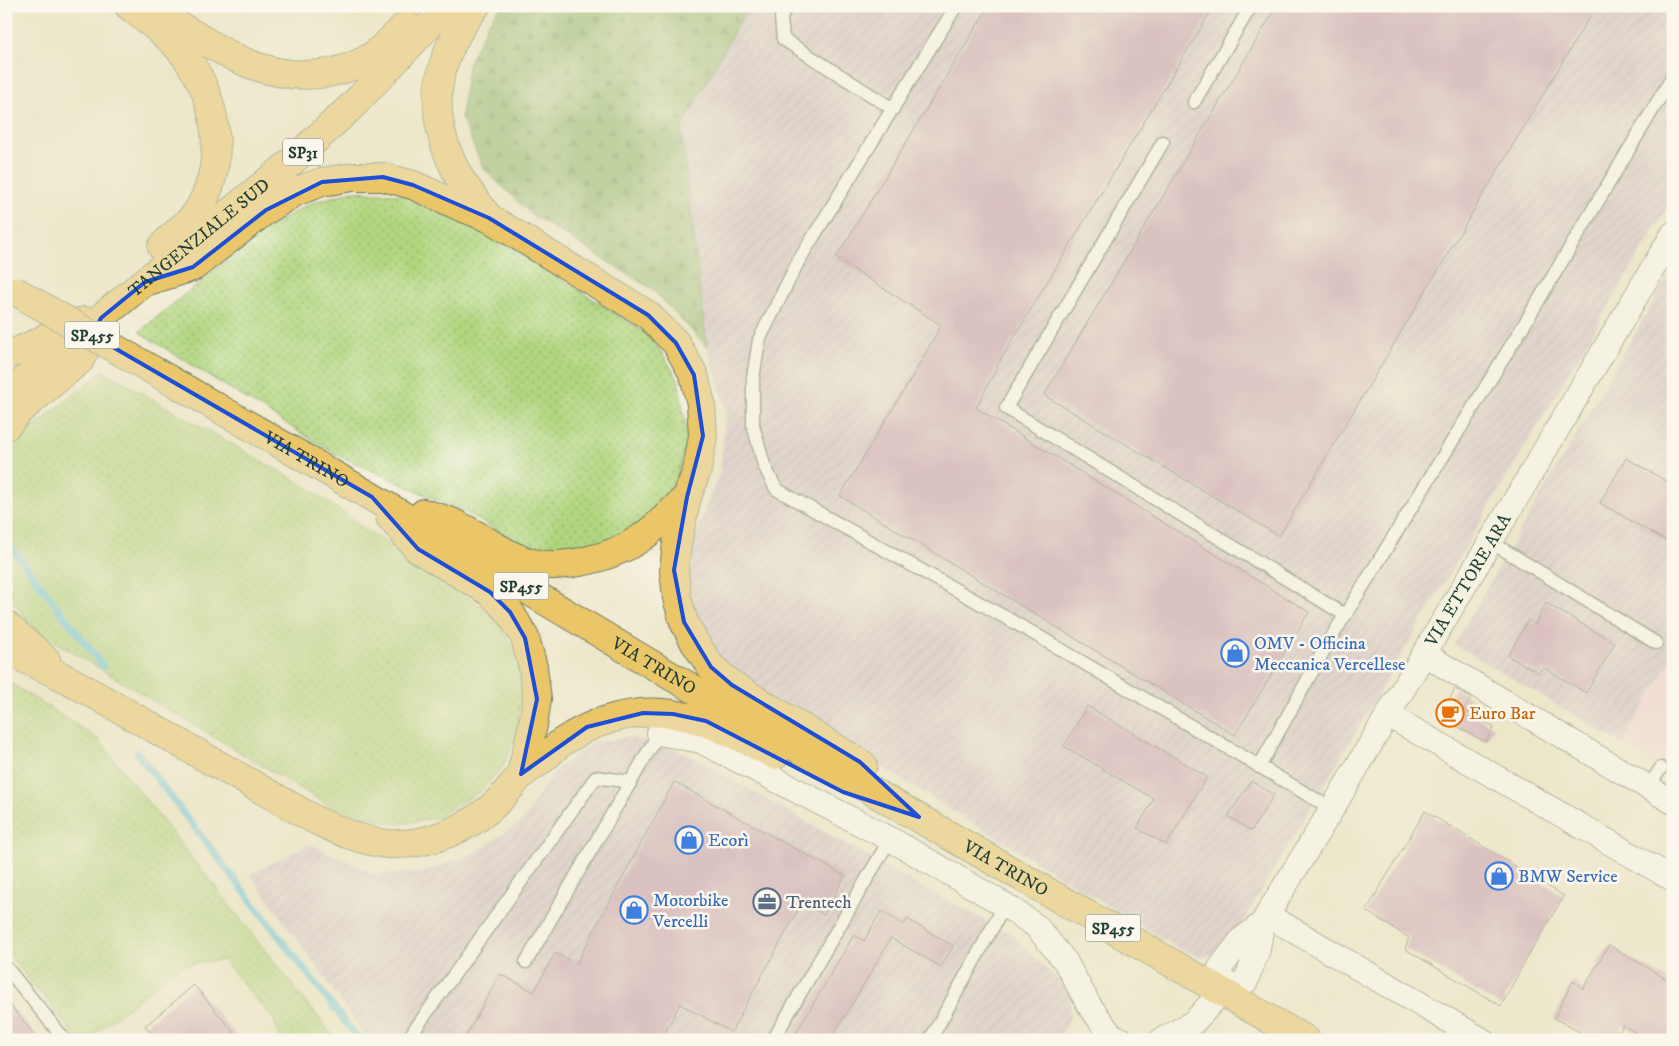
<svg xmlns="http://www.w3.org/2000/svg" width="1679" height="1046" font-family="'IM FELL DW Pica',serif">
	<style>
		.built { fill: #f4cfde }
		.industrial { fill: url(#industrial-furrows) }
		.grass { fill: url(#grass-dots); stroke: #688a5a }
		.forest { fill: url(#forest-firs); stroke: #567a51 }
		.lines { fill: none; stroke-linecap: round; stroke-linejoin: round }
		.stream { stroke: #64c4e2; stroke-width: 7 }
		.building { fill: #c494b6 }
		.service-casing { stroke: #677868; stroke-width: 15 }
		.minor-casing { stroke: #677868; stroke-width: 26 }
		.primary-casing { stroke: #677868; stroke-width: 30 }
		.service { stroke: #fff; stroke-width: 12 }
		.minor { stroke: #fff; stroke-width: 24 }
		.primary { stroke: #ebc669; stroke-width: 28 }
		.primary-bridge-casing { stroke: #677868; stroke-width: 30; stroke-linecap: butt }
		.primary-bridge { stroke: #ebc669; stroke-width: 28 }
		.marked { fill: none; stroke: #1d4ed8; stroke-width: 4; stroke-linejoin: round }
		.labels { text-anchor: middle; stroke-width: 5; stroke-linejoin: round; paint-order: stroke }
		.shield { fill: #fbf7ec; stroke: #61756b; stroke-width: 1 }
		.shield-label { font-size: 16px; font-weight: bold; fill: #1f3d34 }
		.street-label { font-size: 18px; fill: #1f3d34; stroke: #fbf7ec }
		.shop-label { font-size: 18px; fill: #366cbe; stroke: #fbf7ec; text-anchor: start }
		.food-label { font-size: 18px; fill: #c56008; stroke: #fbf7ec; text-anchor: start }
		.service-label { font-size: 18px; fill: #4e5e75; stroke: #fbf7ec; text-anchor: start }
	</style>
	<defs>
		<pattern id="industrial-furrows" width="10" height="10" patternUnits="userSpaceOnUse" patternTransform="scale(1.25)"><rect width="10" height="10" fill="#d0bdce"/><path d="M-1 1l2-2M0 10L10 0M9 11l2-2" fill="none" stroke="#b2a3b2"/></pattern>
		<pattern id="grass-dots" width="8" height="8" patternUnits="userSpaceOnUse" patternTransform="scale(1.25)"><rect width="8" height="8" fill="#b1d67f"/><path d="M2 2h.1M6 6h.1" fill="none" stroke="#8faf69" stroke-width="1.8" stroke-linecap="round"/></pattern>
		<pattern id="forest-firs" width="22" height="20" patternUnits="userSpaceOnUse" patternTransform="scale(1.25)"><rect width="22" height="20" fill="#8cb76e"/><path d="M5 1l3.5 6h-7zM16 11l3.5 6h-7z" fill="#72965b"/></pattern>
	</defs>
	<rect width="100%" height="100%" fill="#fbf7ec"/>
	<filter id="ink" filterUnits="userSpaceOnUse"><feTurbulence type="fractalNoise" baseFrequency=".02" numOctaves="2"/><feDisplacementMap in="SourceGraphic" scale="10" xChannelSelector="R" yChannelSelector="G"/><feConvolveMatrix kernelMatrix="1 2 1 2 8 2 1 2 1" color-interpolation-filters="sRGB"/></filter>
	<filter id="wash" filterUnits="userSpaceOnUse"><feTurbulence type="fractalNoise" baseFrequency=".0096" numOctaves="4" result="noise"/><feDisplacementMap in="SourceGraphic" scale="20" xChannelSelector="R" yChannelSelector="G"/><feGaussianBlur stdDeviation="1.12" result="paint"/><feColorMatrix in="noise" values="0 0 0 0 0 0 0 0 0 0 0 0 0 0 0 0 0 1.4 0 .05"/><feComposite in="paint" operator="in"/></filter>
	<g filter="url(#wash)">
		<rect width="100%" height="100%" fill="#ede7ca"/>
		<!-- built -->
		<polygon class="built" points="1673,656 1673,775 1622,744"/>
		<!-- industrial -->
		<g class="industrial">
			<polygon points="748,6 1673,6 1673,198 1238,930 1218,953 1201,957 1176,947 728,673 704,639 691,599 688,554 720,470 726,410 707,347 681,129"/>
			<polygon points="1673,268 1673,656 1622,744 1454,644"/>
			<polygon points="629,737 683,752 923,888 1010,933 1070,992 1070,1019 1058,1040 369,1040 250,874 310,844 375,874 421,873 475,853 523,820 555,770 592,743"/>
		</g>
		<!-- grass -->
		<g class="grass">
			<polygon points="353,191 417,196 489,233 652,337 678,379 688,441 675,482 661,505 625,538 571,548 525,545 464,512 335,454 139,332 260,233 308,204"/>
			<polygon points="103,371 307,487 368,531 454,587 492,614 517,653 522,692 516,735 503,766 480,792 436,818 398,824 340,812 37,631 6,594 6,451 57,408"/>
			<polygon points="6,680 98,739 336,1040 281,1040 274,1020 223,960 182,965 86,1040 79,1040 6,951"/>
		</g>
		<!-- forest -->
		<polygon class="forest" points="501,6 748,6 681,129 707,347 653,290 531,214 483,168 461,117 468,64 488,23"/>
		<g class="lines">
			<!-- stream -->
			<g class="stream">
				<polyline points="6,541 103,666"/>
				<polyline points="137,753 359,1040"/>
			</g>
		</g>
		<g id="blocks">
			<!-- building -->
			<g class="building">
				<polygon points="989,6 1214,6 1001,359 976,408 1309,612 1235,735 840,496 915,372 941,325 836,258"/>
				<polygon points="1277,6 1596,6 1279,536 1044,395"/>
				<polygon points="1626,458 1673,485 1673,545 1600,503"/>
				<polygon points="1546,603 1615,643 1586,693 1543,667 1539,673 1508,656 1528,620 1535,625"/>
				<polygon points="1455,689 1471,698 1464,710 1494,727 1486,742 1439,717"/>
				<polygon points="1087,706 1207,777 1166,845 1137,828 1154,799 1064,746"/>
				<polygon points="1251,781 1274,795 1251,831 1228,816"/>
				<polygon points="674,782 845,876 824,915 802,903 731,1032 680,1004 661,1040 464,1040 500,974 534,992 555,953 576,964"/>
				<polygon points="1425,811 1564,896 1524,963 1501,1006 1405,949 1409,938 1366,911"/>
				<polygon points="881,911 904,925 907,919 953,946 941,967 891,938 831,1040 792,1040 854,935 864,941"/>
				<polygon points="1609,945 1673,983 1673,1040 1647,1040 1623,1025 1615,1040 1594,1040 1554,1018 1573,981 1583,989"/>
				<polygon points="194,985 240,1040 156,1040 145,1026"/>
				<polygon points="6,1000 39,1040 6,1040"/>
			</g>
		</g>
	</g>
	<g filter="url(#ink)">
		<use href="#blocks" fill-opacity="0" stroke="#677868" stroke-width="1"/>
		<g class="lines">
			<!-- service casing -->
			<g class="service-casing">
				<g id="service">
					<polyline points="786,6 781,18 783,39 893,109"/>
					<polyline points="956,6 799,260 759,340 753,378 753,425 764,465 776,489 1026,629 1332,809"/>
					<polyline points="1194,102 1251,6"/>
					<polyline points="1163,142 1006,408 1345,615"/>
					<polyline points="1491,542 1656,643"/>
					<polyline points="1259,767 1328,643 1522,328 1673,76"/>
					<polyline points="1648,787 1661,768"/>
					<polyline points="526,962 659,733"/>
					<polyline points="6,967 65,1040"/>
					<polyline points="410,1036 596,777 631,782"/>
					<polyline points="773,1040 890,839"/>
					<polyline points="930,1040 1005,905"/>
				</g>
			</g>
			<!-- minor casing -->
			<g class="minor-casing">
				<g id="minor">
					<polyline points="1424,654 1673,802"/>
					<polyline points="1388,715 1673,879"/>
					<polyline points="659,733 701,741 890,839 1005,905 1036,926 1065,961 1089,1005 1111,1035 1122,1040"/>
					<polyline points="1267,915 1482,1040"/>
					<polyline points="1222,991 1220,968 1242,939 1262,924"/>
					<path id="s1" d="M1162,1040L1194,1022L1222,991L1246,981L1258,949L1262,924L1267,915L1332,809L1673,234"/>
				</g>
			</g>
			<!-- primary casing -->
			<g class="primary-casing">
				<g id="primary">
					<path d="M129,6C149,22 171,37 186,57C218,101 227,160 199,209C190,224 173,233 162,247"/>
					<path d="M476,6C434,58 425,111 456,171C464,187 478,203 489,218"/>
					<path d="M152,11C181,25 207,44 236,58C279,79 333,83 375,54C386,45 396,35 406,25"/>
					<polyline points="145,282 193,267 266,210 295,192 322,182 352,177 383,177 413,185 461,207 489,218 648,315 676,343 694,375 701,404 703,436 697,470 687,497 677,543 674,570 677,598 684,622 695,643 711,667 732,685 863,765"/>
					<polyline points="6,354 19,351 41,341 66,324 85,321"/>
					<path id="s2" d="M170,380L372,497L671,676L1306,1040"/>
					<path id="s3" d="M6,395L289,164L353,105L447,6"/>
					<polyline points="6,426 20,410 80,360 97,325"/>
					<path d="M424,513C432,516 441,518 449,521C474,531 496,549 520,559C553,574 612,558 641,538C658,526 672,511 687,497"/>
					<polyline points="390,517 418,549 490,592 510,612 525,638 533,667 537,699 533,725 521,774"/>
					<polyline points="6,625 46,660"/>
					<path d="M6,650L67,679L317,821C340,831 363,842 389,844C429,846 474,827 501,798C508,791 514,782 521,775C526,770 533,766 539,762C547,756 554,748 562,742C595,720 634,708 673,714C710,720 742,738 775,755"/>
				</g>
			</g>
			<!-- service -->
			<use href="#service" class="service"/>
			<!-- minor -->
			<use href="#minor" class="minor"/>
			<!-- primary -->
			<use href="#primary" class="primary"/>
			<!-- primary-bridge casing -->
			<g class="primary-bridge-casing">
				<polyline id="primary-bridge" points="15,291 170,380"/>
			</g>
			<!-- primary-bridge -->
			<use href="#primary-bridge" class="primary-bridge"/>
		</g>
	</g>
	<!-- marked area -->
	<path d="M0 0H1679V1046H0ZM383,177L413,185L489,218L648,315L676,343L694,375L703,436L687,497L674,570L684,622L711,667L732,685L860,762L919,817L843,792L706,721L673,714L643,713L587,727L521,774L537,699L525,638L510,612L490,592L418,549L372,497L92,335L101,318L145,282L193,267L266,210L322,182Z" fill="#ede7ca" fill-opacity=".55" fill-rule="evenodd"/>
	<path class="marked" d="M383,177L413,185L489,218L648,315L676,343L694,375L703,436L687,497L674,570L684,622L711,667L732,685L860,762L919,817L843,792L706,721L673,714L643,713L587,727L521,774L537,699L525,638L510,612L490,592L418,549L372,497L92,335L101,318L145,282L193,267L266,210L322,182Z"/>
	<!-- icons -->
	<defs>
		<g id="shop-ring" transform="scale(1.4375)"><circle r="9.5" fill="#fbf7ec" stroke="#3f7fe0" stroke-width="1.5"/><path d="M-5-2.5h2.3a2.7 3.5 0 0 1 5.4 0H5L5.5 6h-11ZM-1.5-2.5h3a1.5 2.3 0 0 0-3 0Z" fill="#3f7fe0"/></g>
		<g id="cafe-ring" transform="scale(1.4375)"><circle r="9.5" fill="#fbf7ec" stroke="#e8710a" stroke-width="1.5"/><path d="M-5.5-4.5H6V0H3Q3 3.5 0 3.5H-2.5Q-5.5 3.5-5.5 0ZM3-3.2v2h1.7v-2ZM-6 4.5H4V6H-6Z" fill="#e8710a"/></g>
		<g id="office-ring" transform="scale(1.4375)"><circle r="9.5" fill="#fbf7ec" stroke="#5c6f8a" stroke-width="1.5"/><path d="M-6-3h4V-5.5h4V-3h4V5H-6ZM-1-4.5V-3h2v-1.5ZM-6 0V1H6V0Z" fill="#5c6f8a"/></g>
	</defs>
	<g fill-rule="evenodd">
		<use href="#shop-ring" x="1235" y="653"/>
		<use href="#cafe-ring" x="1450" y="713"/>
		<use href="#shop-ring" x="689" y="840"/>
		<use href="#shop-ring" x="1499" y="876"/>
		<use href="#office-ring" x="767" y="902"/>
		<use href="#shop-ring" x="634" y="910"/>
	</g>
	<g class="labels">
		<!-- shield labels -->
		<g class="shield">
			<rect x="283" y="138.5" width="40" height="27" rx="4"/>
			<rect x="64.5" y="321.5" width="55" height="27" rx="4"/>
			<rect x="493.5" y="572.5" width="55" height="27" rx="4"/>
			<rect x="1085.5" y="914.5" width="55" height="27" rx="4"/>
		</g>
		<g class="shield-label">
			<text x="303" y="158">SP31</text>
			<text x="92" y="341">SP455</text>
			<text x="521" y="592">SP455</text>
			<text x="1113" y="934">SP455</text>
		</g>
		<!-- street labels -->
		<g class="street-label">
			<text dy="6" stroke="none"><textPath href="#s3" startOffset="249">TANGENZIALE SUD</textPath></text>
			<text dy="6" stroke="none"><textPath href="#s2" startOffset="158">VIA TRINO</textPath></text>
			<text dy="6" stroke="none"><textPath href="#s1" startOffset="565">VIA ETTORE ARA</textPath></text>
			<text dy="6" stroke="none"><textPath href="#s2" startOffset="562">VIA TRINO</textPath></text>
			<text dy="6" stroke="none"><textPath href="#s2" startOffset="968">VIA TRINO</textPath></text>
		</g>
		<!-- shop labels -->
		<g class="shop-label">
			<text x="1254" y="649">OMV - Officina<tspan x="1254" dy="21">Meccanica Vercellese</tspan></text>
			<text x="708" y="846">Ecorì</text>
			<text x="1518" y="882">BMW Service</text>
			<text x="653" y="906">Motorbike<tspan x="653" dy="21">Vercelli</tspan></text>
		</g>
		<!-- food labels -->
		<g class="food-label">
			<text x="1469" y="719">Euro Bar</text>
		</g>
		<!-- service labels -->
		<g class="service-label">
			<text x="786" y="908">Trentech</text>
		</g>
	</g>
	<!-- margin -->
	<rect width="1679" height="1046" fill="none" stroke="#fbf7ec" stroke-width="25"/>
</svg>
